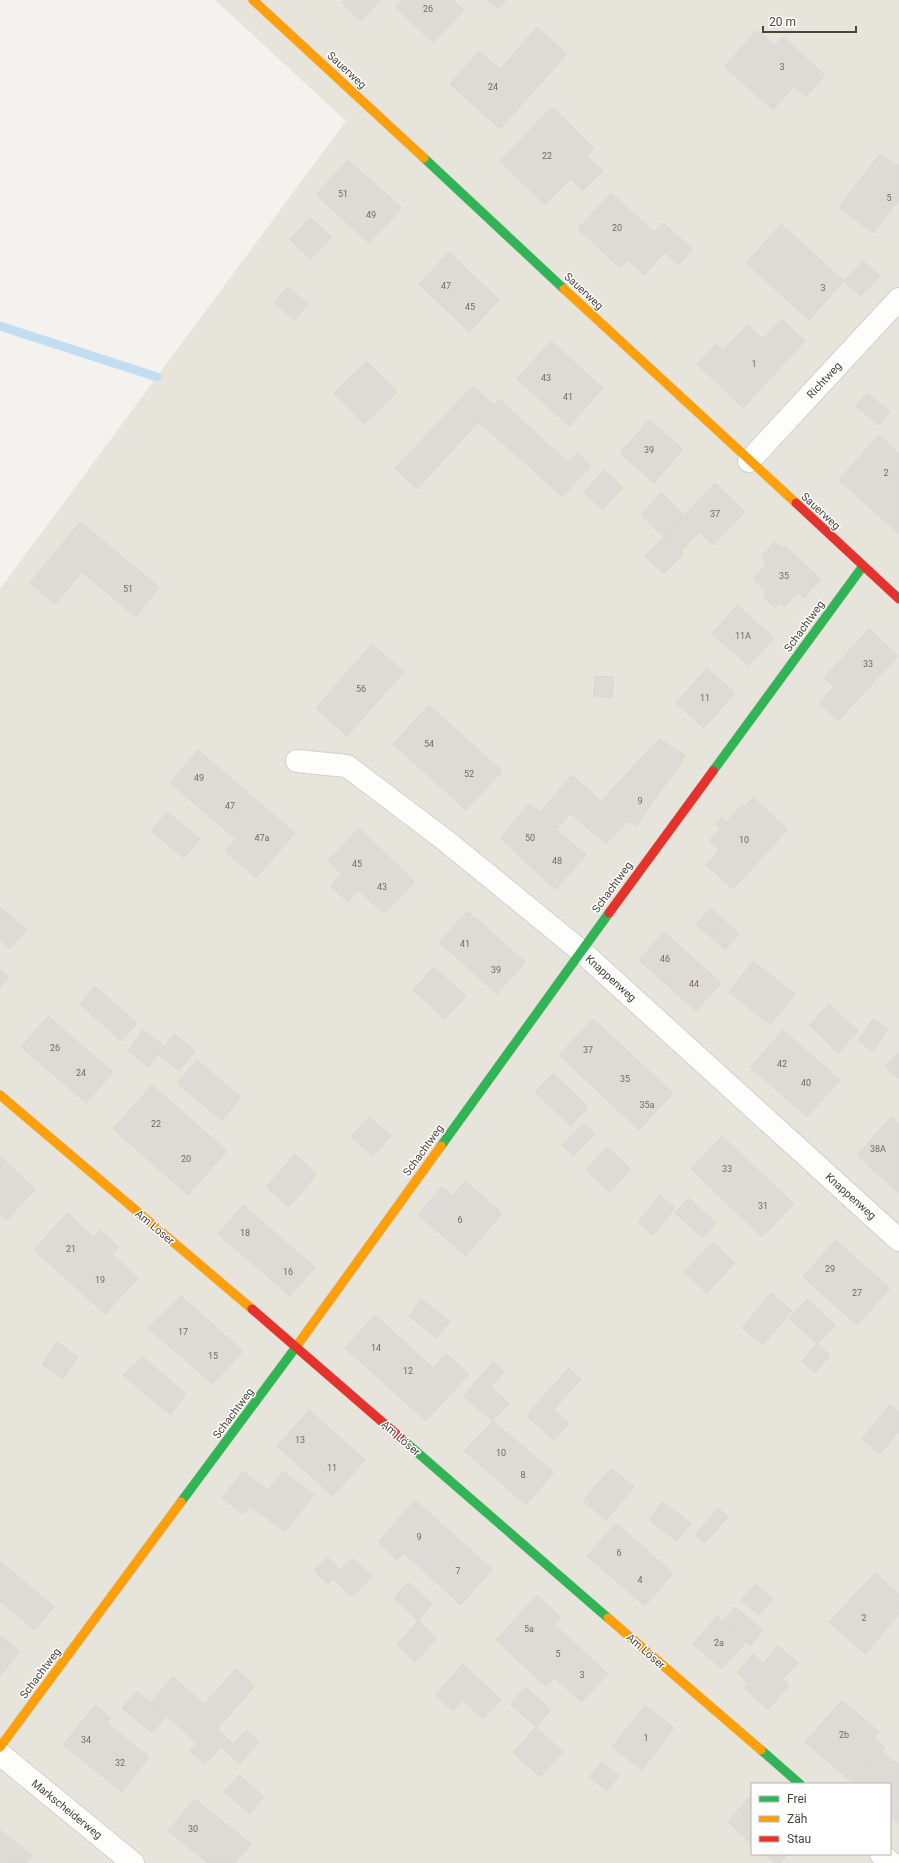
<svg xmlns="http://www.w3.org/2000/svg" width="899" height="1863" font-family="Roboto,sans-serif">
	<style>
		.residential { fill: #e7e4dc; fill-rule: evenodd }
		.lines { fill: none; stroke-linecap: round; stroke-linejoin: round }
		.stream { stroke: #c0ddf1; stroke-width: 9 }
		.building { fill: #dedbd6; stroke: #dcd9d4 }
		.street-casing { stroke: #d2d0cb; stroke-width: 24 }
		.fast-casing { stroke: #d3cfc5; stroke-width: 10 }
		.slow-casing { stroke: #d3cfc5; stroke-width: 10 }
		.jam-casing { stroke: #d3cfc5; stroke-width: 10 }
		.street { stroke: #fdfdfc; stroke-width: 22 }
		.fast { stroke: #30b455; stroke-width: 9 }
		.slow { stroke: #ff9f0a; stroke-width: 9 }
		.jam { stroke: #e5322d; stroke-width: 9 }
		.labels { text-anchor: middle; stroke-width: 3; stroke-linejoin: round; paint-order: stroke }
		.number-label { font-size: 9px; fill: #706a61 }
		.street-label { font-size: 11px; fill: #4b4439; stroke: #fff }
	</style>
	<rect width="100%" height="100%" fill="#f4f2ee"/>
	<!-- residential -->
	<path class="residential" d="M215,0H899V1863H0V589L346,121ZM752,1784H890V1854H752Z"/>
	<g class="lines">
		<!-- stream -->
		<polyline class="stream" points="0,326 157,377"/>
	</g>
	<!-- building -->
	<g class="building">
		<polygon points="344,0 380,0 361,21 342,3"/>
		<polygon points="401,0 453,0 464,10 433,43 395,6"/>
		<polygon points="487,0 506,0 498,9"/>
		<polygon points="537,27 567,54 500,129 450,84 479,51 500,69"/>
		<polygon points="757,30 775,45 783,37 825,75 806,97 794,86 773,110 724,67"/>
		<polygon points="552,107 594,148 587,156 603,171 583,191 571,179 545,205 500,161"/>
		<polygon points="880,154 897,166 899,163 899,200 873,233 839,207"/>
		<polygon points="348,160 402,208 369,243 316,195"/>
		<polygon points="611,193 654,232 663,223 679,237 644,275 628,260 620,268 578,229"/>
		<polygon points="310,217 332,237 311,259 290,240"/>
		<polygon points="781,224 844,281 809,320 746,263"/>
		<polygon points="679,237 693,250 678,265 665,253"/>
		<polygon points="449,252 499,300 469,332 419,284"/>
		<polygon points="863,261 880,276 861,296 844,281"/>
		<polygon points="288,287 308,304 295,320 274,303"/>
		<polygon points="782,319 805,341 743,408 697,364 716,344 723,350 747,325 763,339"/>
		<polygon points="551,341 603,388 569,426 517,379"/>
		<polygon points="367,361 397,392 364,424 334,393"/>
		<polygon points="473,386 494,405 417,489 395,468"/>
		<polygon points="867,393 890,412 879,425 856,406"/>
		<polygon points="499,399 549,445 531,468 478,422"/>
		<polygon points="649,420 683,449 654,483 620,453"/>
		<polygon points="879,435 899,454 899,534 839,480"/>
		<polygon points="551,446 568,462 577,453 591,466 562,497 531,468"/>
		<polygon points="604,470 623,487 603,510 584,493"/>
		<polygon points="715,483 745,512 713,545 683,516"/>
		<polygon points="661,493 675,506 654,528 641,515"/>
		<polygon points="675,506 685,515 664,537 654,528"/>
		<polygon points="683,516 699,532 681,551 665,536"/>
		<polygon points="80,522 159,587 136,617 82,572 55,604 30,583"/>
		<polygon points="665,536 684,554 664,574 645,556"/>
		<polygon points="775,542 782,548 784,545 815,574 808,582 813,587 804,598 798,593 784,607 779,603 775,608 763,597 767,593 753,579 767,563 761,557"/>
		<polygon points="815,574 821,579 813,587 808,582"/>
		<polygon points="737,605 774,638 749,666 712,634"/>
		<polygon points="869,629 898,656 838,721 819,703 834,687 824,678"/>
		<polygon points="372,644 404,672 347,736 316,708"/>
		<polygon points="707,668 735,693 704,728 676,703"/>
		<polygon points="595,676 614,677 612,698 594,696"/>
		<polygon points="429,705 502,771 466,810 393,744"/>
		<polygon points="659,739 686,756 636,826 628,822 606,844 570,813 557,830 586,855 555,890 500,838 529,804 540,812 572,775 601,801"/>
		<polygon points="198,750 295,833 256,878 225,851 236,839 170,783"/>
		<polygon points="753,797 787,829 778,839 744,808"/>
		<polygon points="742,805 779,839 746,875 709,841"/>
		<polygon points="167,812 200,839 184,858 151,831"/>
		<polygon points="722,817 727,822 720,828 715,824"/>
		<polygon points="359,828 415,882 384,914 359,890 348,902 331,886 342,874 328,861"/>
		<polygon points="719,851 746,875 733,889 706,865"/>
		<polygon points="0,907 27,930 10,949 0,940"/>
		<polygon points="711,908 725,921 711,937 696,925"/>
		<polygon points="468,911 525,962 497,994 439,942"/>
		<polygon points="725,921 739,934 725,950 711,937"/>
		<polygon points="664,932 692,957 667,985 639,960"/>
		<polygon points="692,957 721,983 696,1011 667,985"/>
		<polygon points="753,961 795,994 770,1025 729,992"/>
		<polygon points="434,967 466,996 445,1019 413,990"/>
		<polygon points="0,969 9,977 0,988"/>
		<polygon points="95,986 137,1023 121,1041 80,1004"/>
		<polygon points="829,1004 858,1031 838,1053 809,1025"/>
		<polygon points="48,1016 113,1072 86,1103 21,1047"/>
		<polygon points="593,1019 673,1093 639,1130 559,1055"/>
		<polygon points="873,1019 888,1029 873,1051 858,1041"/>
		<polygon points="143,1030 164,1046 149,1067 128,1051"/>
		<polygon points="783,1030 840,1080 807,1117 750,1067"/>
		<polygon points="175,1034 195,1051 179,1071 158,1054"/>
		<polygon points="899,1052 899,1079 885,1067"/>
		<polygon points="197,1060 241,1097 222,1121 177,1083"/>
		<polygon points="553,1073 588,1107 571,1126 535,1092"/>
		<polygon points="152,1085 227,1151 188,1195 113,1129"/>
		<polygon points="369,1117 391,1136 373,1156 351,1137"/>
		<polygon points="891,1117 899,1124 899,1144 874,1171 857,1155"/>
		<polygon points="584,1123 595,1134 573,1156 562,1145"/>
		<polygon points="722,1136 794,1204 762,1237 691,1169"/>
		<polygon points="899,1144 899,1193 874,1171"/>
		<polygon points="607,1147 631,1169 610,1192 586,1170"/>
		<polygon points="295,1154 317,1174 289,1207 266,1187"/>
		<polygon points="0,1156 35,1189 7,1220 0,1213"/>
		<polygon points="465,1181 502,1213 466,1256 418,1215 442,1187 453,1196"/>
		<polygon points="660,1195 675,1208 653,1235 638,1222"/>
		<polygon points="688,1198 716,1223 703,1238 675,1213"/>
		<polygon points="243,1205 315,1267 290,1296 218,1234"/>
		<polygon points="67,1213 93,1237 100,1230 119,1247 112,1254 138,1278 105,1314 34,1250"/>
		<polygon points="835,1240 890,1288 857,1325 803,1277"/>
		<polygon points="713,1242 735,1263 707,1293 684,1272"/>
		<polygon points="771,1293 792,1311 763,1345 742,1328"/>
		<polygon points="181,1296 243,1351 213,1384 148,1328"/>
		<polygon points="421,1299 450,1321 437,1338 409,1316"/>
		<polygon points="807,1299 835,1325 817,1344 789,1318"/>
		<polygon points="375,1315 433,1368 446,1353 469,1374 426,1421 345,1348"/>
		<polygon points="57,1342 78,1357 63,1379 42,1364"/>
		<polygon points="817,1344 830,1355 815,1373 802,1361"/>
		<polygon points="143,1357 186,1394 170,1415 123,1375"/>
		<polygon points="493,1362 505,1371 491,1387 509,1403 493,1421 463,1396"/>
		<polygon points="569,1368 581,1379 553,1410 541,1399"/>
		<polygon points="541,1399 569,1423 554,1440 527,1416"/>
		<polygon points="890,1405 899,1412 899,1431 880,1454 862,1439"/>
		<polygon points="309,1410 365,1460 333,1496 277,1446"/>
		<polygon points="493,1421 554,1472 526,1505 464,1451"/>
		<polygon points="611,1468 634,1487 606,1520 583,1501"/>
		<polygon points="243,1471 268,1490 283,1471 314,1495 285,1532 250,1506 243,1514 222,1498"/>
		<polygon points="415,1500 492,1569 461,1605 404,1553 397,1560 378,1542"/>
		<polygon points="662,1502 691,1523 677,1541 649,1520"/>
		<polygon points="718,1508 728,1517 705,1543 695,1535"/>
		<polygon points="616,1523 673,1573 645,1606 587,1556"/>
		<polygon points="327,1557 341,1570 352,1558 372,1576 352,1597 333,1579 328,1584 314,1571"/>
		<polygon points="0,1561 54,1607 34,1630 0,1601"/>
		<polygon points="875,1573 899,1594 899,1614 865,1654 829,1622"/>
		<polygon points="408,1582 432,1604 418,1621 394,1598"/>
		<polygon points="755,1584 773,1599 759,1615 741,1600"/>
		<polygon points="537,1595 561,1618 555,1625 608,1674 581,1702 555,1678 546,1687 496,1640"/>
		<polygon points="735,1607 763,1630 750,1646 723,1621"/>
		<polygon points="717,1616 747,1641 722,1669 693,1644"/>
		<polygon points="418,1621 437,1638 415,1662 397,1645"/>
		<polygon points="0,1635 20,1652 0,1676"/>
		<polygon points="778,1646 798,1663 783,1679 764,1663"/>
		<polygon points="753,1654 763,1663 747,1682 737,1673"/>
		<polygon points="764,1663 789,1685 768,1710 743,1687"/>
		<polygon points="463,1664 501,1700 483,1719 463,1700 453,1711 435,1695"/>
		<polygon points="236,1669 255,1686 217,1729 233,1744 246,1730 259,1742 240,1764 221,1747 205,1764 190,1751 197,1743 151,1702 173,1677 204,1704"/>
		<polygon points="526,1687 551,1710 536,1727 510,1704"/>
		<polygon points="137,1691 166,1716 152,1733 122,1708"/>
		<polygon points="842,1700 879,1732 842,1774 805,1742"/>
		<polygon points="95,1705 111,1718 107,1723 149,1757 122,1792 63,1745"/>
		<polygon points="645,1705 674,1728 642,1770 612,1747"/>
		<polygon points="536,1727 563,1752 540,1777 513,1753"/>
		<polygon points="874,1738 885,1747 870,1765 858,1755"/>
		<polygon points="882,1752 894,1762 874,1784 855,1784"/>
		<polygon points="858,1755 870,1765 854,1784 842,1774"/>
		<polygon points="894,1761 899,1764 898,1823 890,1816 890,1784 874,1784"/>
		<polygon points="602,1762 619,1776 607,1791 589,1777"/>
		<polygon points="239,1775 264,1797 250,1814 224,1792"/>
		<polygon points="752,1794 752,1844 728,1822 738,1811 738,1808 739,1810"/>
		<polygon points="195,1799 251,1844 235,1863 208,1863 168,1831"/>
		<polygon points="0,1830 32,1855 26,1863 0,1863"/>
		<polygon points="765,1854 788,1854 780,1863 775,1863"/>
	</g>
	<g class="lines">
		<!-- street casing -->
		<g class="street-casing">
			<g id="street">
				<polyline points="749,461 899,299"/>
				<polyline points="297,761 347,766 445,840 581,951 899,1240"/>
				<polyline points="0,1754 133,1863"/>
				<polyline points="881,1854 891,1863"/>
			</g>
		</g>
		<!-- fast casing -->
		<g class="fast-casing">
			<g id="fast">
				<polyline points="424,158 564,289"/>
				<polyline points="713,771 863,566"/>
				<polyline points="441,1146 609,913"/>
				<polyline points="403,1440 608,1618"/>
				<polyline points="181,1502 296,1347"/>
				<polyline points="761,1750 800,1784"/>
			</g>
		</g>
		<!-- slow casing -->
		<g class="slow-casing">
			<g id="slow">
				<polyline points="253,0 424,158"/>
				<polyline points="564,289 796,503"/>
				<polyline points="0,1095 252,1309"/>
				<polyline points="296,1347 441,1146"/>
				<polyline points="608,1618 761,1750"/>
				<polyline points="0,1747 181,1502"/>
			</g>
		</g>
		<!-- jam casing -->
		<g class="jam-casing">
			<g id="jam">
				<polyline points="796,503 899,599"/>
				<polyline points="609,913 713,771"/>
				<polyline points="252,1309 403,1440"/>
			</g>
		</g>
		<!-- street -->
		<use href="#street" class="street"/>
		<!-- fast -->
		<use href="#fast" class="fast"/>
		<!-- slow -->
		<use href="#slow" class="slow"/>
		<!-- jam -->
		<use href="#jam" class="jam"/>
	</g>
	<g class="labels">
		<!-- number labels -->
		<g class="number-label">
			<text x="428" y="12">26</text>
			<text x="782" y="70">3</text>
			<text x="493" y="90">24</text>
			<text x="547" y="159">22</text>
			<text x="343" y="197">51</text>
			<text x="889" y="201">5</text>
			<text x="371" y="218">49</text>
			<text x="617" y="231">20</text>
			<text x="446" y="289">47</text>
			<text x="823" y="291">3</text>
			<text x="470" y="310">45</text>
			<text x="754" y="367">1</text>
			<text x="546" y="381">43</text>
			<text x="568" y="400">41</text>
			<text x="649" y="453">39</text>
			<text x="886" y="476">2</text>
			<text x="715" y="517">37</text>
			<text x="784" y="579">35</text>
			<text x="128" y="592">51</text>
			<text x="743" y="639">11A</text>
			<text x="868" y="667">33</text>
			<text x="361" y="692">56</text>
			<text x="705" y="701">11</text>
			<text x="429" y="747">54</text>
			<text x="469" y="777">52</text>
			<text x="199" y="781">49</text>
			<text x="640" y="804">9</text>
			<text x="230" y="809">47</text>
			<text x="262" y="841">47a</text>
			<text x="530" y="841">50</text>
			<text x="744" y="843">10</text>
			<text x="557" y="864">48</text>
			<text x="357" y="867">45</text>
			<text x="382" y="890">43</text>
			<text x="465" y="947">41</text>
			<text x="665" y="962">46</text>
			<text x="496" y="973">39</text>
			<text x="694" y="987">44</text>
			<text x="55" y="1051">26</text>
			<text x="588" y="1053">37</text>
			<text x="782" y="1067">42</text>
			<text x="81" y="1076">24</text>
			<text x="625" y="1082">35</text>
			<text x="806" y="1086">40</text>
			<text x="647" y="1108">35a</text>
			<text x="156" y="1127">22</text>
			<text x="878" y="1152">38A</text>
			<text x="186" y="1162">20</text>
			<text x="727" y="1172">33</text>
			<text x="763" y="1209">31</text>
			<text x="460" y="1223">6</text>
			<text x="245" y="1236">18</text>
			<text x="71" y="1252">21</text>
			<text x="830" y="1272">29</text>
			<text x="288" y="1275">16</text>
			<text x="100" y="1283">19</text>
			<text x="857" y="1296">27</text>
			<text x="183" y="1335">17</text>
			<text x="376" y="1351">14</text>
			<text x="213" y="1359">15</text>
			<text x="408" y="1374">12</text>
			<text x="300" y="1443">13</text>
			<text x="501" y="1456">10</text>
			<text x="332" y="1471">11</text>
			<text x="523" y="1478">8</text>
			<text x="419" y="1540">9</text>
			<text x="619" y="1556">6</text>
			<text x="458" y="1574">7</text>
			<text x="640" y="1583">4</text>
			<text x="864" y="1621">2</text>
			<text x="529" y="1632">5a</text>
			<text x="719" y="1646">2a</text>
			<text x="558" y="1657">5</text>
			<text x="582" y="1678">3</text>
			<text x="844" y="1738">2b</text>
			<text x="646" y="1741">1</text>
			<text x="86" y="1743">34</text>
			<text x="120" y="1766">32</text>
			<text x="193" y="1832">30</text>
		</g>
		<!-- street labels -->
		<g class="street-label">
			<text transform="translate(347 70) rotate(43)" y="4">Sauerweg</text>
			<text transform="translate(584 291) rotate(43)" y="4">Sauerweg</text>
			<text transform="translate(824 380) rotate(-47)" y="4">Richtweg</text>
			<text transform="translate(821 511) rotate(43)" y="4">Sauerweg</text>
			<text transform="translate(804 626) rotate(-54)" y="4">Schachtweg</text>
			<text transform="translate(612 887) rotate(-54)" y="4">Schachtweg</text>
			<text transform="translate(611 978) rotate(42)" y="4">Knappenweg</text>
			<text transform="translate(423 1150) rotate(-54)" y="4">Schachtweg</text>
			<text transform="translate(851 1196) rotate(42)" y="4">Knappenweg</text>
			<text transform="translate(155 1227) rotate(40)" y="4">Am Löser</text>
			<text transform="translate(233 1413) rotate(-53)" y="4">Schachtweg</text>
			<text transform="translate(401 1438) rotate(41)" y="4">Am Löser</text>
			<text transform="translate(646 1651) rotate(41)" y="4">Am Löser</text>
			<text transform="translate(40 1673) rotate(-53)" y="4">Schachtweg</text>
			<text transform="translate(67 1809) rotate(39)" y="4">Markscheiderweg</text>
		</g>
	</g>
	<!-- legend -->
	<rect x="751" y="1783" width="140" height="72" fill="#ffffff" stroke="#b7b4b0"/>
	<rect x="759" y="1796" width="20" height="6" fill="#30b455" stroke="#b7b4b0"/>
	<text x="787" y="1803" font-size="12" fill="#4b4439">Frei</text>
	<rect x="759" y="1816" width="20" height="6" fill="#ff9f0a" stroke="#b7b4b0"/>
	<text x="787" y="1823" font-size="12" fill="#4b4439">Zäh</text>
	<rect x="759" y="1836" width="20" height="6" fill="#e5322d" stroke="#b7b4b0"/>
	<text x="787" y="1843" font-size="12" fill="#4b4439">Stau</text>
	<!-- scale -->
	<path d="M763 26v6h93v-6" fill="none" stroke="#4b4439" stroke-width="2"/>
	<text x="769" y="26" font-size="12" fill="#4b4439" stroke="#ffffff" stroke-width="3" paint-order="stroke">20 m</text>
</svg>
